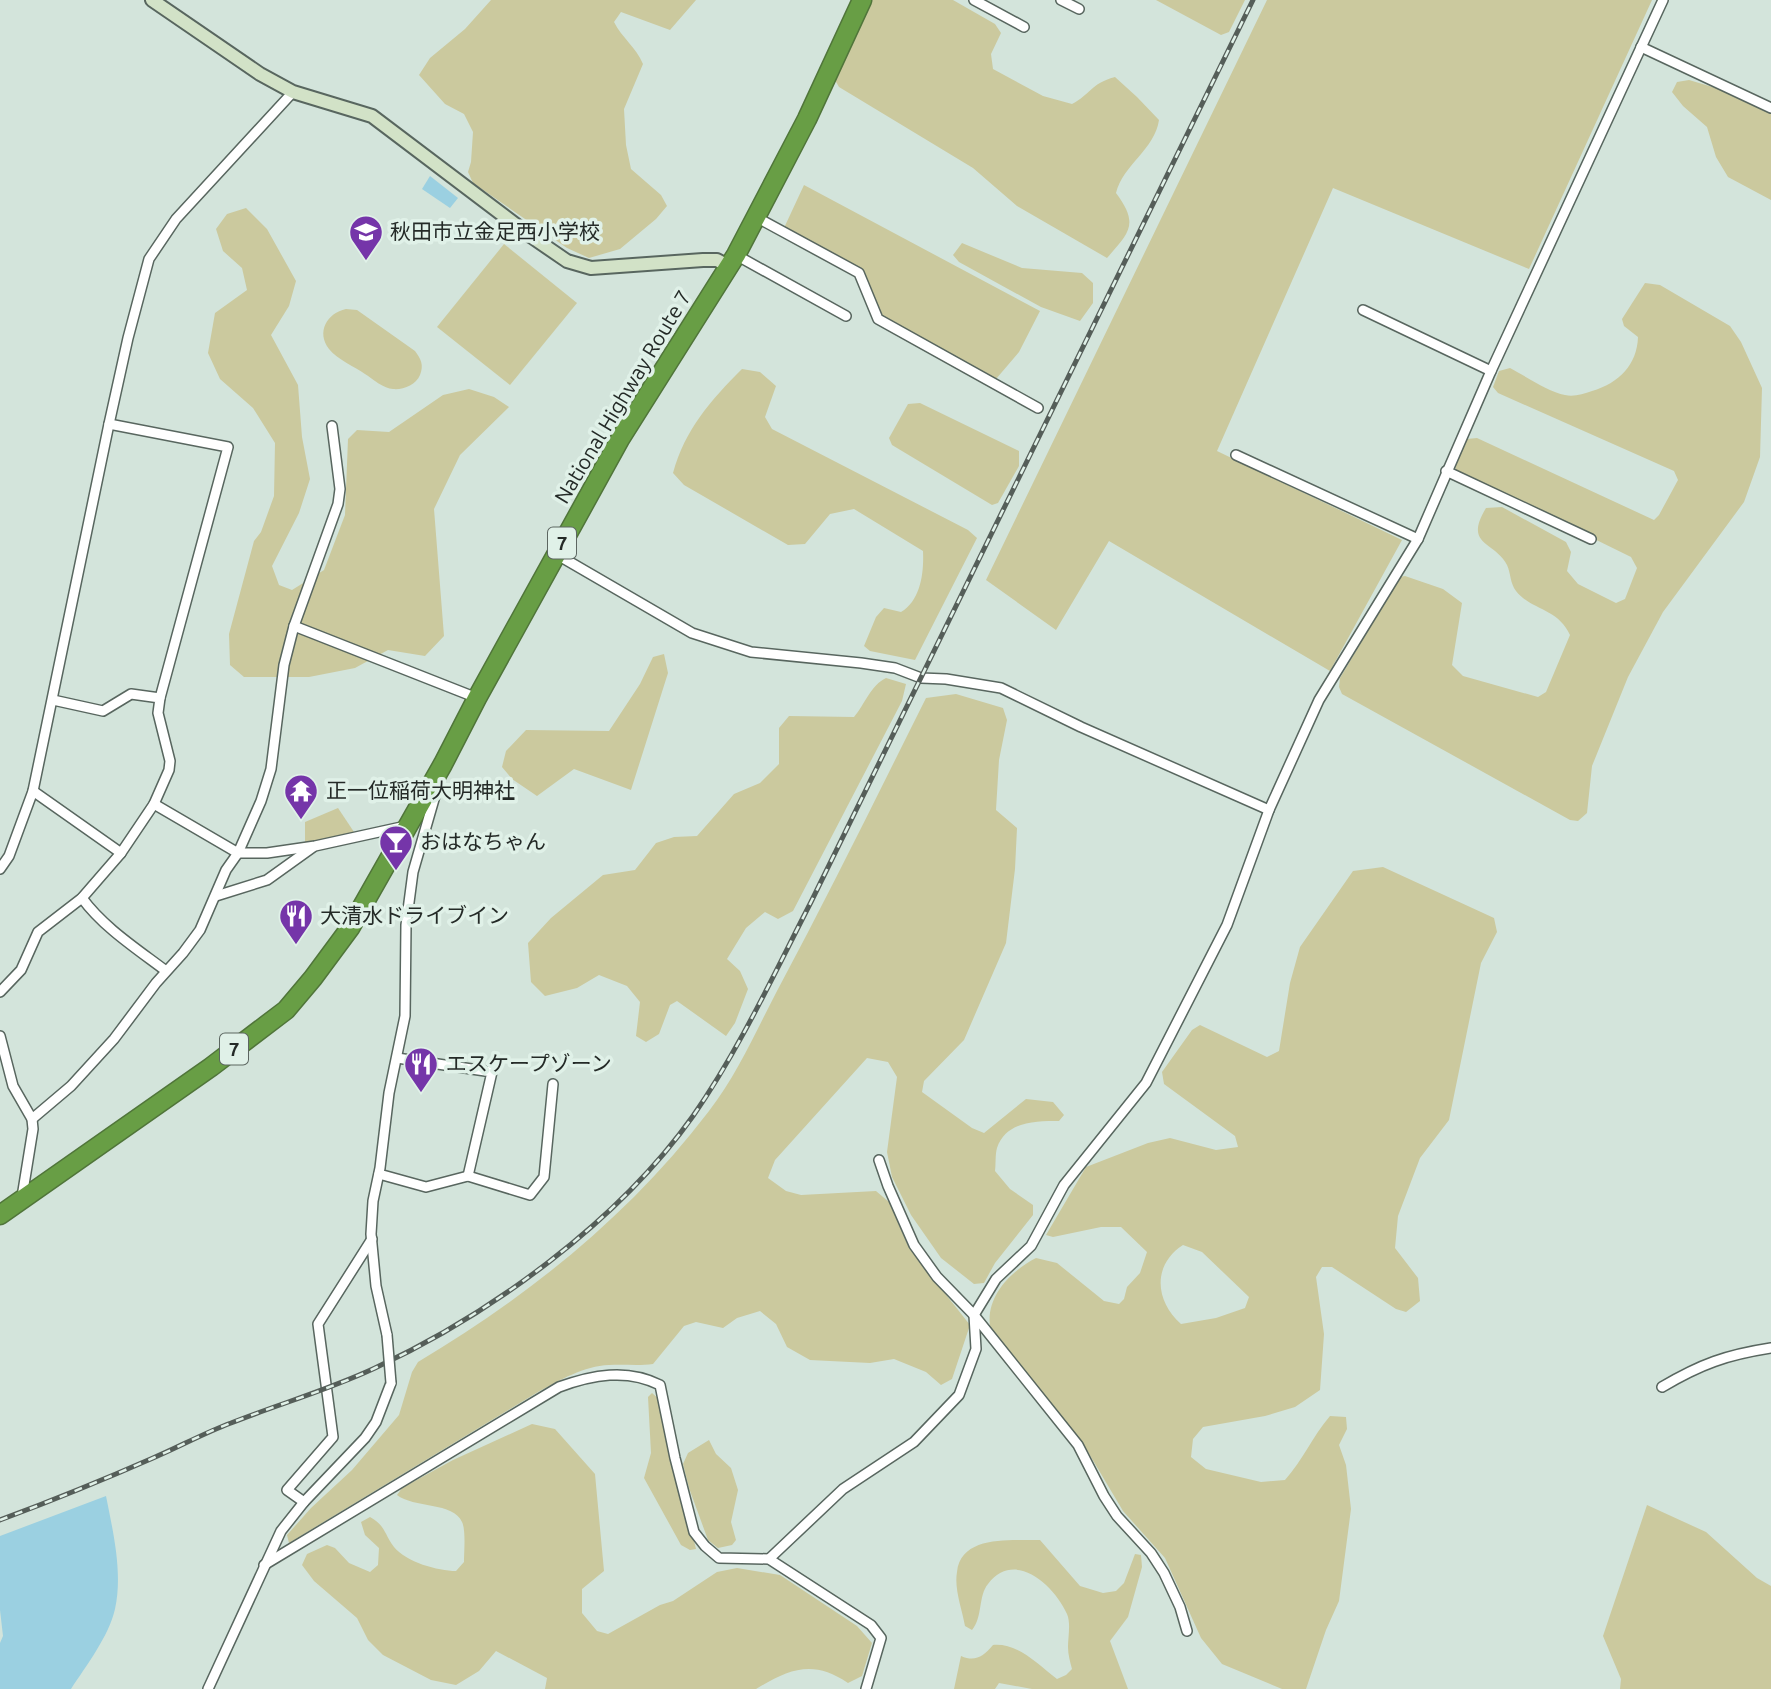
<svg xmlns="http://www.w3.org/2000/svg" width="1771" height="1689" font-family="Ubuntu,'Noto Sans JP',sans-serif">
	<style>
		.green { fill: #cbc99e; fill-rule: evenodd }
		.water { fill: #9bd0e1 }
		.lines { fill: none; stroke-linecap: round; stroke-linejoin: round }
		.street-casing { stroke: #58665f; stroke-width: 12 }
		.secondary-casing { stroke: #58665f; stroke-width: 16 }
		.highway-casing { stroke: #50753a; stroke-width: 21 }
		.street { stroke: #fff; stroke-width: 9 }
		.secondary { stroke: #d2e2c7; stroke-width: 12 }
		.highway { stroke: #689e45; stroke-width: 18 }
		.rail-casing { stroke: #555e59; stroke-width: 5 }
		.rail { stroke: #e0f1e8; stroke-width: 2.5; stroke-dasharray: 8; stroke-linecap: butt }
		.street-bridge-casing { stroke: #58665f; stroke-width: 12; stroke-linecap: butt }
		.street-bridge { stroke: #fff; stroke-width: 9 }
		.labels { text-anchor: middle; stroke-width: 7; stroke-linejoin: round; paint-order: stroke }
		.shield { fill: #e0f1e8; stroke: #5c6661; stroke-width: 2 }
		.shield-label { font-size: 19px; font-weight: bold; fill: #242a27 }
		.poi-label { font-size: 21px; fill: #242a27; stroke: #e0f1e8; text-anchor: start }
		.street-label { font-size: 21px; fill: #242a27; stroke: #e0f1e8 }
	</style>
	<rect width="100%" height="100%" fill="#d3e4db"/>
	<!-- green -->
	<g class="green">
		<path d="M491,0H696L670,30L621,12L614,22C622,38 636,47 643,64L624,109L626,145L631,169L661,195L667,206L656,219L620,249L589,258L567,248L473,183L468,172L471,162L473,132L464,114L445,104L419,75L430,58L465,29Z"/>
		<path d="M871,0H953L995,24L1001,33L991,54L993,69L1043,96L1072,104C1091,94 1090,84 1115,77L1137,97L1159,120C1155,149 1123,165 1116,193C1139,224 1130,232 1107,258L1017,206L973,168L839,87L835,80Z"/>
		<polygon points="1156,0 1245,0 1229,32 1221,35"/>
		<polygon points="1267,0 1652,0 1529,269 1333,188 1217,451 1402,540 1330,671 1109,541 1056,630 986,580"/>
		<polygon points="1689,80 1716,88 1771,114 1771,200 1728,177 1716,157 1707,127 1683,106 1672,92 1677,82"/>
		<polygon points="804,185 1040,311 1019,352 996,379 882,316 864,272 784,228"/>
		<polygon points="246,208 267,229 296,281 289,306 271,335 298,385 302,437 310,479 299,513 272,566 279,585 292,590 324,570 345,515 348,439 357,430 389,432 443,395 469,389 494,397 509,407 460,455 434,509 444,636 425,656 388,650 355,668 309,677 244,677 230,665 229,634 254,541 261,532 274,496 275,443 253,408 220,379 208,353 215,313 247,290 242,268 223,251 216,229 227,214"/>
		<polygon points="962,243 1022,268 1082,273 1093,283 1093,303 1080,321 1041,307 959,262 953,255"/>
		<polygon points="504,244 577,303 510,385 437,327"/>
		<path d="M1645,283L1660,285L1730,326L1741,342L1762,388L1760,457L1744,502L1663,612L1628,677L1592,766L1587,813L1578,821L1570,820L1342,694L1339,687L1340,678L1400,577L1405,576L1443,589L1462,603L1452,665L1463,676L1538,697L1546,692L1570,635C1558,608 1531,610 1516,591C1510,583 1511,574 1507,565C1495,541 1463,546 1486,508L1502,507L1566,542L1571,552L1567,571L1578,584L1616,603L1625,599L1637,568L1631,557L1456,471L1455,465L1467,439L1477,438L1654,520L1659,515L1678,480L1674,471L1498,393L1493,387L1499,371L1510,368C1525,376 1549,392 1565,395C1574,397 1583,394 1592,391C1619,383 1637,365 1638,337L1624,326L1622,319Z"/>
		<path d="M346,309L357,310L415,351C421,359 424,365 420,375C416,385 403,390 393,389C384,389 373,379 365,374C355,367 337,359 329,349C316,332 327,313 346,309Z"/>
		<path d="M742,369L760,372L776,386L765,417L772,429L968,530L977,538L915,660L870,651L864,646L876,617L884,608L901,612C921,600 924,572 923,551L854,509L830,514L805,544L788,545L684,485L673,473C685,429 711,400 742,369Z"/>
		<polygon points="920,403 1019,451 1019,466 998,503 992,505 892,445 889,438 908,404"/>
		<polygon points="664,654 668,673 631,790 574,769 537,796 512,779 502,767 506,751 526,730 609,731 640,684 653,657"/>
		<path d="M886,678L906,684L902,701L793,911L778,919L765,912L746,928L727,959L740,971L748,989L735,1023L726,1036L677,1001L670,1005L659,1034L646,1042L636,1036L640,1002L627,986L599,975L577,988L545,996L531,982L528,943L551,918L603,875L635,870L656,843L674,837L697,836L734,794L760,783L779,764V728L789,716L854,717C865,704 871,685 886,678Z"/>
		<path d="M956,694L1003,708L1007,720L999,760L996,810L1017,828L1015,869L1006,943L964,1040L924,1081L922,1092L972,1128L984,1133L1026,1099L1053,1102L1064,1115L1059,1121C1036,1121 1006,1121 997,1148C995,1155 996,1164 995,1171L1010,1189L1033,1205V1215L995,1263L984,1283L974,1284L941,1258L911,1215L892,1177L887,1152L897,1077L888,1062L867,1058L775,1160L768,1178L786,1191L801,1195L876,1191L889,1202L909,1248L970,1325L952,1379L941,1385L926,1372L894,1359L870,1363L810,1360L787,1347L776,1324L760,1311L737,1318L723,1328L696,1322L684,1326L653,1364C638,1366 624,1364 609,1365C584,1366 560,1380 538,1392L289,1543L287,1535L311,1508L352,1470L399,1415L412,1372L418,1362C530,1295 630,1215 709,1111C737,1075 756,1031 777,991C829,894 877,796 926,698Z"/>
		<polygon points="338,808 354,832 305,843 305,822"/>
		<path d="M1383,867L1494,918L1497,932L1481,963L1449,1120L1420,1158L1398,1216L1395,1248L1418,1278L1420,1301L1406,1312L1396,1309L1332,1267H1322L1316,1277L1324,1334L1320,1390L1295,1407L1265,1416L1203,1427L1193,1439L1191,1457L1206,1469L1261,1482L1285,1480C1303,1460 1312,1437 1330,1416L1346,1417L1347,1429L1339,1445L1346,1465L1351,1509L1339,1601L1326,1630L1306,1689H1282L1222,1664L1201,1638L1165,1558L1123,1511L1088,1452L990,1326C986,1296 1011,1271 1036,1258L1057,1263L1104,1301L1119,1304L1124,1299L1127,1287L1140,1273L1147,1252L1121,1227H1101L1053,1237L1046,1235L1086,1167L1148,1143L1170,1138L1216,1150L1238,1147L1235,1136L1164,1084L1162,1072L1192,1030L1200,1025L1267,1057L1279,1051L1290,983L1300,947L1353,871ZM1183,1245L1202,1252L1249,1297L1245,1308L1216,1318L1181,1324C1155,1301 1152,1265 1183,1245Z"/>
		<polygon points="652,1393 660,1400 696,1549 690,1550 681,1545 644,1478 651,1453 648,1397"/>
		<path d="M532,1424L555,1429L595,1474L604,1571L582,1589V1613L597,1631L608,1634L660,1605L673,1601L717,1572L737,1568L780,1575L857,1626L872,1643L862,1676L848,1683C813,1659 789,1669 756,1689H545L547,1678L496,1651L479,1671L456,1685L431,1680L383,1655L368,1640L357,1618L314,1581L302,1565L307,1554L327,1545L335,1548L349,1563L370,1572L378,1565L379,1548L365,1535L361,1522L370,1517C386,1526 384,1534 394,1547C406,1562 438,1571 456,1571L464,1562C464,1552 466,1530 462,1522C454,1502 413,1508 397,1495L402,1488L453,1460Z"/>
		<polygon points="709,1440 716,1454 731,1468 738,1490 731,1522 736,1540 732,1545 718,1548 708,1540 689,1488 683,1464 688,1453"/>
		<polygon points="1647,1505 1706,1532 1757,1578 1771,1586 1771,1689 1620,1689 1621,1679 1603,1636"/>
		<path d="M1040,1540L1080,1586L1103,1593L1116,1591L1124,1583L1135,1554L1141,1555L1142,1567L1128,1617L1110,1641L1128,1689H1032L999,1683L995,1689H954L961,1656C975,1662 983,1657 993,1645C1019,1643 1037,1664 1057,1679L1066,1675L1072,1669C1070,1662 1068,1654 1068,1647C1068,1637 1071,1623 1067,1614C1054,1585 1015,1549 988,1584C978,1596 983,1617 972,1630L965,1626C962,1609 954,1589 957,1572C961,1534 1013,1541 1040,1540Z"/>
	</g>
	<!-- water -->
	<g class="water">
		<polygon points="430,176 458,198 450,208 422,189"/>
		<path d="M106,1496C113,1532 123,1572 115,1609C109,1636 86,1666 71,1689H0V1643L3,1636L0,1610V1536Z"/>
	</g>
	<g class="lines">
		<!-- street casing -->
		<g class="street-casing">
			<g id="street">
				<polyline points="974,0 1024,27"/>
				<polyline points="1061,0 1079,9"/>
				<polyline points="1641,47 1771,108"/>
				<polyline points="756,217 859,273 878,319 1038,408"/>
				<polyline points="736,255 846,316"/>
				<polyline points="1363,310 1491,371"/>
				<polyline points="109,424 228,447 160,698"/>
				<polyline points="1236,455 1418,539"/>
				<polyline points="1446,471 1591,539"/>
				<polyline points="556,554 692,633 751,652 861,663 895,668 921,678 946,679 1001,688 1081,727 1269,810"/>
				<polyline points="294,626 477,698"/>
				<polyline points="33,791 121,853"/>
				<polyline points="154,804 238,853 267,853 315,846 406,826"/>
				<polyline points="0,869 9,856 33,791 109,424 128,338 149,259 176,219 293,92"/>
				<polyline points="216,896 267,880 313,847"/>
				<path d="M82,898C103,927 137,949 166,971"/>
				<polyline points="0,992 21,970 38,932 82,898 121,853 154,804 169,770 170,761 158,713 160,698 131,694 103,711 53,700"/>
				<polyline points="0,1036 13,1086 32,1119 33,1129 22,1197"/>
				<polyline points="397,1058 492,1072 468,1176"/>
				<polyline points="32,1119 71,1086 114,1039 156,983 183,953 200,930 226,870 238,853 261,801 271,769 284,665 294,626 338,504 340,489 332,426"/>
				<polyline points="879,1160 888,1186 914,1245 937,1277 974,1315 1078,1445 1104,1496 1117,1516 1151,1553 1164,1573 1180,1607 1187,1631"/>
				<polyline points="379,1174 426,1187 468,1176 530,1195 544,1177 553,1084"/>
				<polyline points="387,1335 376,1286 371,1234 373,1201 380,1168 389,1093 405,1016 406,925 413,872 439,782"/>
				<path d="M1662,1387C1701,1364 1726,1355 1771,1348"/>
				<polyline points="304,1502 287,1490 333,1437 318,1324 372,1239"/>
				<polyline points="769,1559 843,1489 914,1442 959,1395 976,1349 974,1315 996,1279 1031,1246 1064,1185 1146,1083 1227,925 1269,810 1319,700 1418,539 1491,371 1663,0"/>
				<path d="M264,1565L559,1387C592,1375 627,1368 660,1385L675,1458L694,1532L705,1546L719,1558L769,1559L871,1625L881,1638L866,1689"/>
				<polyline points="208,1689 281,1531 304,1502 365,1438 376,1422 391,1383"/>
			</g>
		</g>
		<!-- secondary casing -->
		<g class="secondary-casing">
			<polyline id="secondary" points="152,0 260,74 293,92 372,116 532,237 567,261 591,268 703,260 717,260 728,266"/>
		</g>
		<!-- highway casing -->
		<g class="highway-casing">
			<polyline id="highway" points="0,1215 211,1067 286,1010 313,978 350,928 443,764 477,698 620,439 736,255 807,119 862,0"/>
		</g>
		<!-- street -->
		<use href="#street" class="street"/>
		<!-- secondary -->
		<use href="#secondary" class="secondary"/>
		<!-- highway -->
		<use href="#highway" class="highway"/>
		<!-- rail casing -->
		<g class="rail-casing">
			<path id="rail" d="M0,1520C51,1501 103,1480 153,1458C179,1447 204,1433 231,1423C279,1404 328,1390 375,1368C491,1314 618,1222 693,1116C739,1050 774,974 811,902L1253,0"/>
		</g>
		<!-- rail -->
		<use href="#rail" class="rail"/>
		<!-- street-bridge casing -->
		<g class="street-bridge-casing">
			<polyline id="street-bridge" points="387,1335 391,1383"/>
		</g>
		<!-- street-bridge -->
		<use href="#street-bridge" class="street-bridge"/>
	</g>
	<!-- icons -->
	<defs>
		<g id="school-pin" transform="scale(1.75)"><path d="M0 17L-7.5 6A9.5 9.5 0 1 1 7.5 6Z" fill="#7535a9" stroke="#e0f1e8"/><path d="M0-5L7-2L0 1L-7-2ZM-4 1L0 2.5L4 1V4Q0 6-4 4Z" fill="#fff"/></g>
		<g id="temple-pin" transform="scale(1.75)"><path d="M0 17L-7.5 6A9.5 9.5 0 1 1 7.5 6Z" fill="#7535a9" stroke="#e0f1e8"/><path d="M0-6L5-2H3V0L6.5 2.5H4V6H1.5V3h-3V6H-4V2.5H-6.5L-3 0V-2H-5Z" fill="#fff"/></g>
		<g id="bar-pin" transform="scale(1.75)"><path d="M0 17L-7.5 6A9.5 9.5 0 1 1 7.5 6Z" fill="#7535a9" stroke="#e0f1e8"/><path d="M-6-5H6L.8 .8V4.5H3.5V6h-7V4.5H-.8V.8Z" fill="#fff"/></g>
		<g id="restaurant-pin" transform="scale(1.75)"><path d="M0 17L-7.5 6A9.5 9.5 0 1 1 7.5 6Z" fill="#7535a9" stroke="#e0f1e8"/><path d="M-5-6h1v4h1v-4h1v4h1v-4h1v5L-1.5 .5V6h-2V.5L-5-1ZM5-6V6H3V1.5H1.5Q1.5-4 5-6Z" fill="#fff"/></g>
	</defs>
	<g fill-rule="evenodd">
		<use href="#school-pin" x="366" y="232"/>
		<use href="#temple-pin" x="301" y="791"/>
		<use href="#bar-pin" x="396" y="842"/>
		<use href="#restaurant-pin" x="296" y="916"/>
		<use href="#restaurant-pin" x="421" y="1064"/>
	</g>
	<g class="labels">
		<!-- shield labels -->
		<g class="shield">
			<rect x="548" y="527.5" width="28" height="31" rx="5"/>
			<rect x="220" y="1033.5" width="28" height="31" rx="5"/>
		</g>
		<g class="shield-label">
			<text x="562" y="550">7</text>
			<text x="234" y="1056">7</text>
		</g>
		<!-- poi labels -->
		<g class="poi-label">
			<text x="390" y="239">秋田市立金足西小学校</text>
			<text x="326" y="798">正一位稲荷大明神社</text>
			<text x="420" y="849">おはなちゃん</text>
			<text x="320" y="923">大清水ドライブイン</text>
			<text x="446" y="1071">エスケープゾーン</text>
		</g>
		<!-- street labels -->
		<g class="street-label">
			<text transform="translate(623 397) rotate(-59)" y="7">National Highway Route 7</text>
		</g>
	</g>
</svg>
